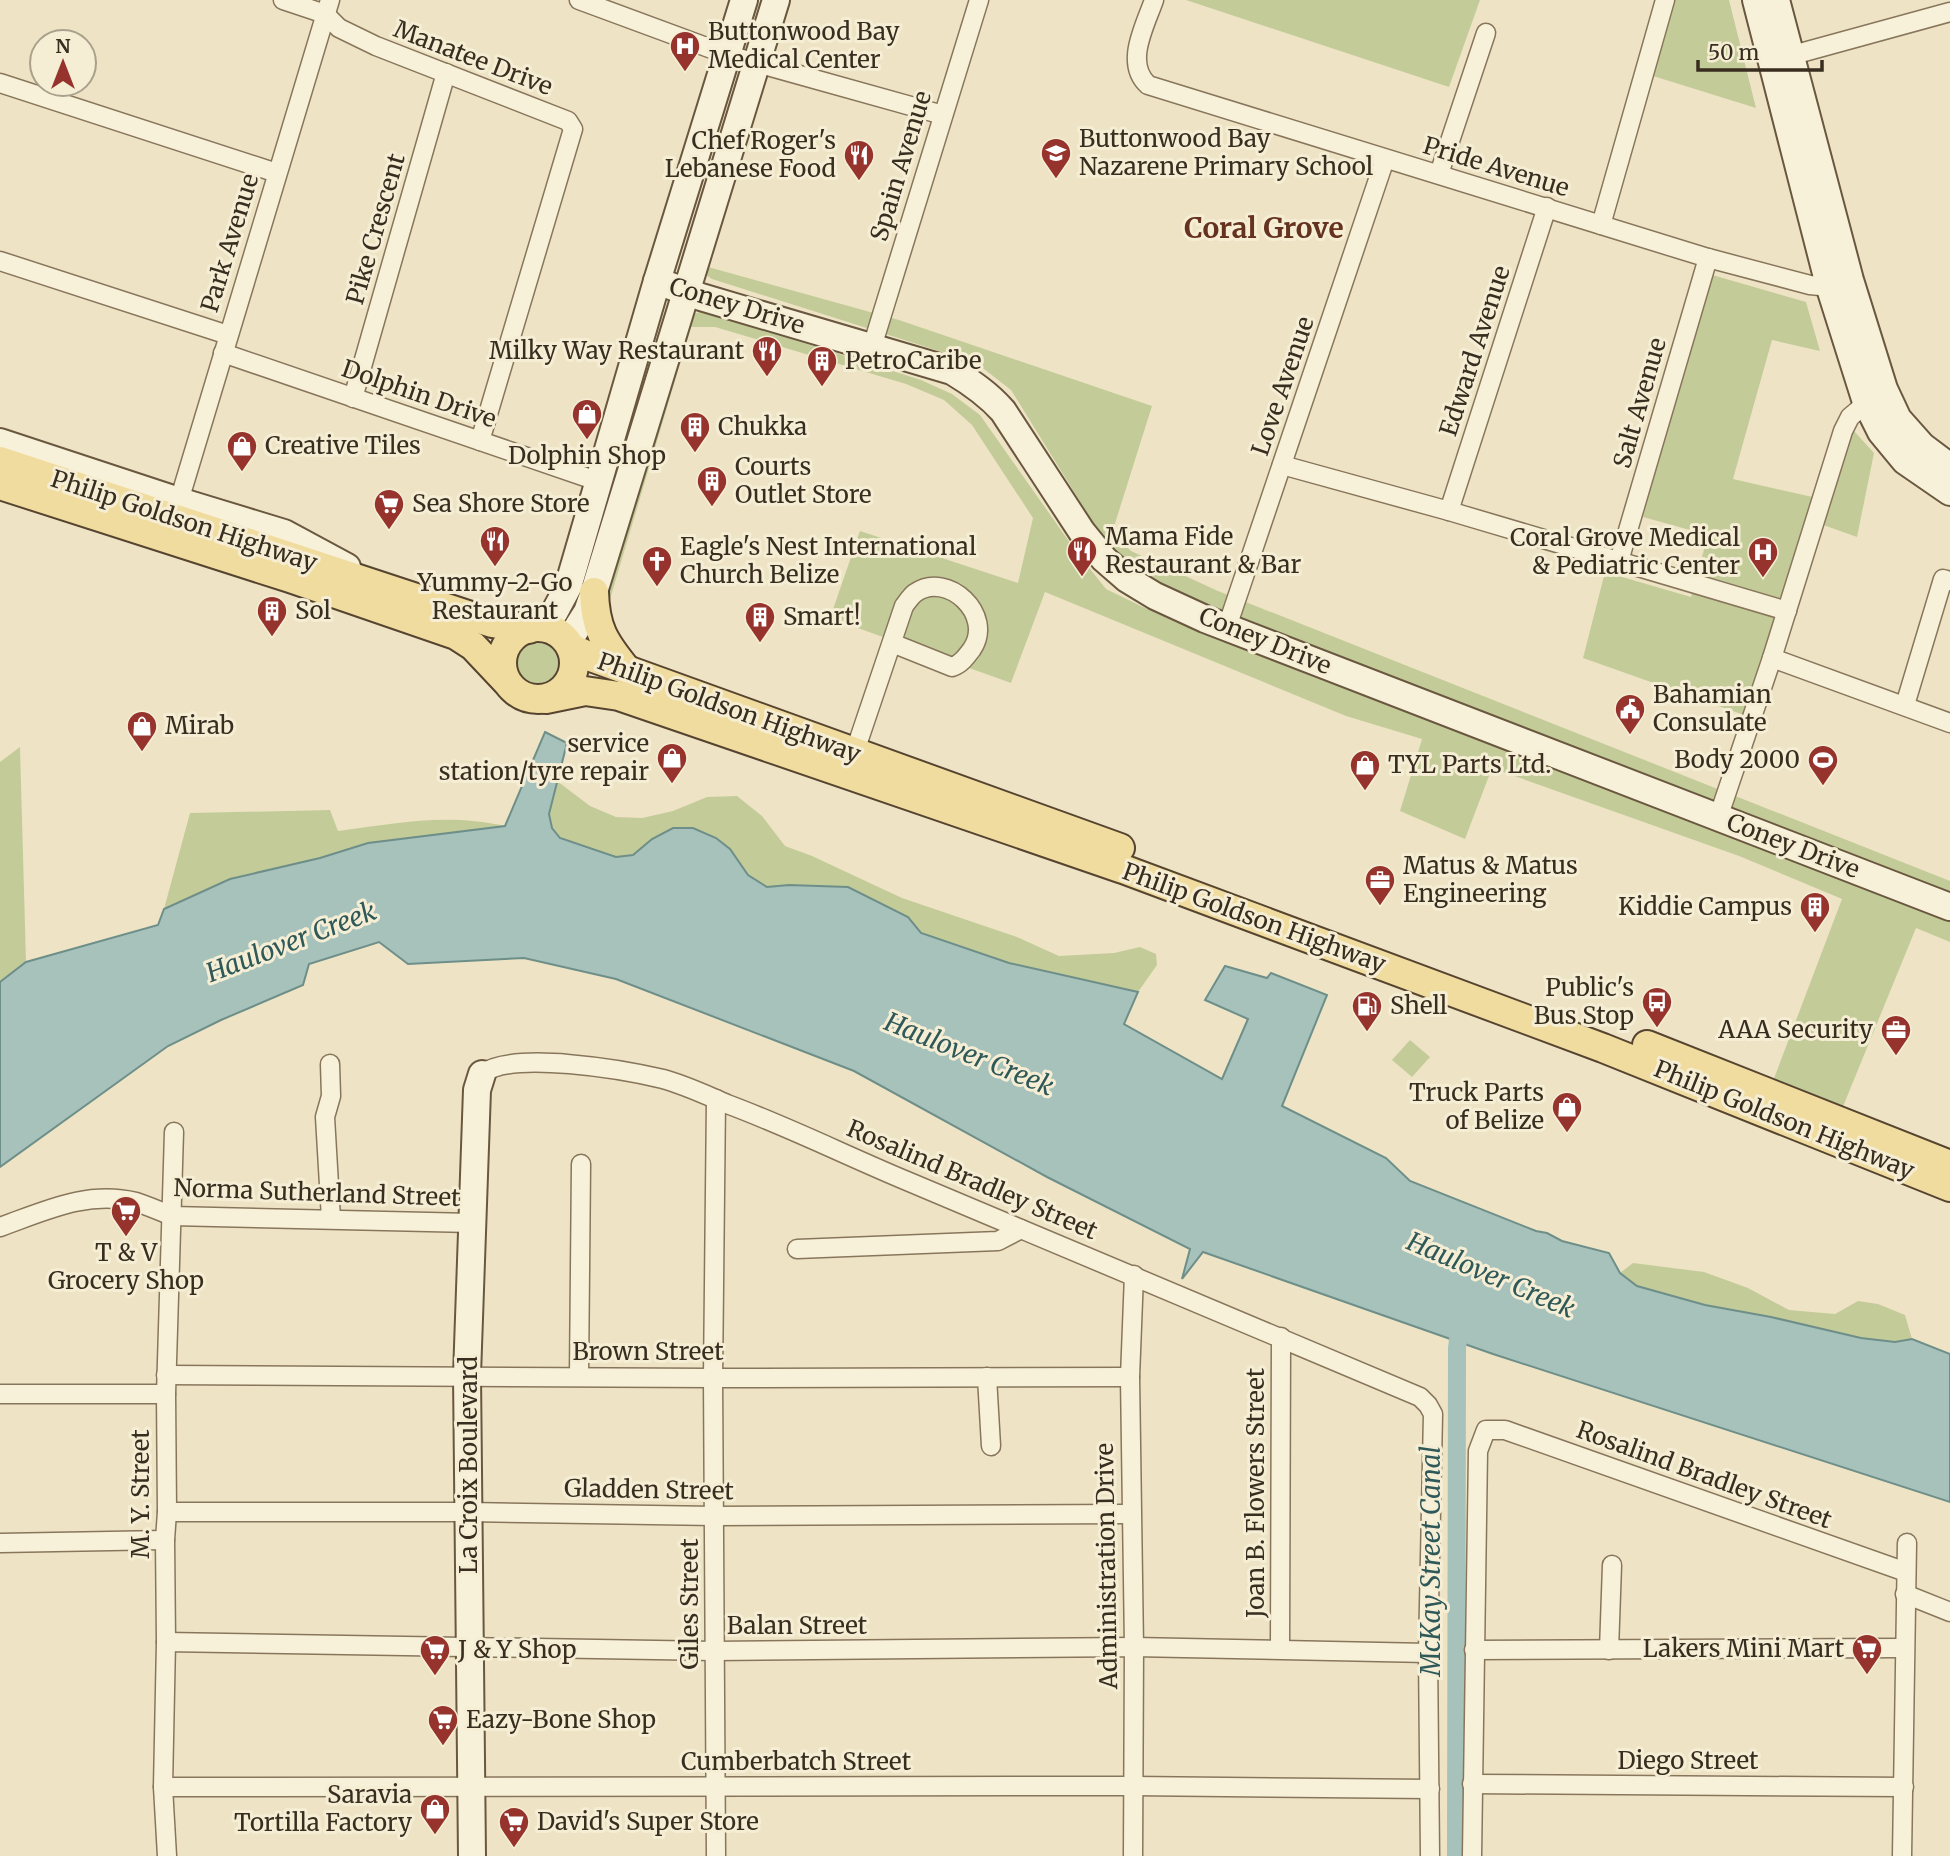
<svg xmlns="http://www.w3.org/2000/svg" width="1950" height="1856" font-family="Merriweather,serif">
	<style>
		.green { fill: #c3cc99 }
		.water { fill: #a7c1bb; stroke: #6e8f89; stroke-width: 2 }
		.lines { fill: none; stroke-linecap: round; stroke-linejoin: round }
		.canal { stroke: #a7c1bb; stroke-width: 18 }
		.street-casing { stroke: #88765c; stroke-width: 21 }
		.secondary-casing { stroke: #6a573f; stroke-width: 30 }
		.primary-casing { stroke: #564430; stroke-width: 32 }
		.street { stroke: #f8f1d9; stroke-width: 18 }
		.secondary { stroke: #f8f1d9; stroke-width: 26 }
		.primary { stroke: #f0dc9e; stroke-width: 28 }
		.labels { text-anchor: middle; stroke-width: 6; stroke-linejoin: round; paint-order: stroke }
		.poi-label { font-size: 24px; fill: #392d1f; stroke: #f5eed5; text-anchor: start }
		.street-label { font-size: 24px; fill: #392d1f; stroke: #f5eed5 }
		.water-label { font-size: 26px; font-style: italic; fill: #2f5858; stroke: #f5eed5 }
		.quarter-label { font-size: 28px; font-weight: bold; fill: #65321f; stroke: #f5eed5 }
	</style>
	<rect width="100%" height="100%" fill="#eee4c5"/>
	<!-- green -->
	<g class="green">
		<polygon points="1186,0 1480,0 1449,87"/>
		<polygon points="1657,0 1729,0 1756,108 1637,71"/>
		<polygon points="701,265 899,320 1152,406 1112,533 1131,551 1218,591 1950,881 1950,896 1762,819 1319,651 1179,595 1125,566 1097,529 1011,390 984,369 961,358 712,279 699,270"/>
		<polygon points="1702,272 1806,302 1820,351 1772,340 1733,479 1817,498 1843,412 1854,431 1874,453 1857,537 1812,521 1744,715 1583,658 1605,572 1691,597 1708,535 1643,517"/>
		<polygon points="704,311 921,380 952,394 980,415 1075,550 1106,589 1145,608 1313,677 1754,843 1950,920 1950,942 1916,928 1842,1109 1773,1081 1842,899 1739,856 1492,768 1465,839 1400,811 1422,739 1346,716 1045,592 1011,683 830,618 860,531 1018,583 1033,518 972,425 944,400 906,384 715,327 691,327 602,626 602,605 688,315"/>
		<circle cx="535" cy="663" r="23"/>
		<polygon points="20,747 26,962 0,982 0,762"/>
		<polygon points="557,781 590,806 616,817 642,818 673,811 707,797 737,796 762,816 785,846 812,856 902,898 1017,937 1059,956 1114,953 1140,947 1156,954 1157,965 1138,992 1009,963 921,933 908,917 789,885 767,887 748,875 730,849 652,839 633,855 615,857 560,838 552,828 549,814"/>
		<path d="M330,810L338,831C399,823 444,813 506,826L368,843L320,858L230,879L164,909L190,813Z"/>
		<polygon points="1410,1040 1430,1057 1412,1077 1392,1060"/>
		<polygon points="1633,1263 1704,1272 1748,1288 1789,1310 1835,1314 1858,1301 1878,1304 1905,1315 1912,1339 1895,1342 1861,1338 1771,1317 1705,1305 1636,1286 1620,1273"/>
	</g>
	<!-- water -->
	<polygon class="water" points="545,732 567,743 549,814 552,828 560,838 616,857 633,855 652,839 673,828 693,828 716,838 730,849 748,875 767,887 789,885 848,887 908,917 921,933 1009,963 1138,992 1124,1024 1222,1079 1248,1019 1205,1000 1225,966 1267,978 1271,973 1327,995 1282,1106 1386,1158 1410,1181 1536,1231 1547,1233 1562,1241 1609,1253 1620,1273 1637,1286 1705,1305 1771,1317 1861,1338 1895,1342 1912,1339 1950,1354 1950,1502 1493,1354 1203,1252 1182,1279 1190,1249 1047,1177 854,1071 616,979 524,958 408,964 379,942 309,964 303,985 221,1020 168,1046 0,1167 0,982 26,962 158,925 164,909 230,879 320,858 368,843 505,826"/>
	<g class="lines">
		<!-- canal -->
		<polyline class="canal" points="1456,1856 1457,1348 1459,1332 1464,1318"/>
		<!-- street casing -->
		<g class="street-casing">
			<g id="street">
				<polyline points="283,0 325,14 339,28 376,46 568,121 573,129 480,441"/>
				<polyline points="579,0 728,55 943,115"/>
				<path d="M1154,0C1145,26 1124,63 1148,85L1708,258L1810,285L1820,286L1837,283"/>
				<polyline points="1782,58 1950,12"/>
				<polyline points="0,83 277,173"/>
				<polyline points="1439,174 1486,33"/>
				<polyline points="1601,225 1665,0"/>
				<polyline points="0,261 228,335"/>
				<polyline points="872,347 979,0"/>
				<polyline points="223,353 600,482"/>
				<polyline points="353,398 446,73"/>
				<polyline points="1282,465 1449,511 1787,611"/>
				<polyline points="179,501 330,0"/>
				<polyline points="1449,511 1547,207"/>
				<polyline points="1619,561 1708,258"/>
				<polyline points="1227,627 1385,159"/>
				<polyline points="1772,658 1950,723"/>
				<polyline points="1905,705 1943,579 1950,581"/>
				<path d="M854,754L904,606C907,602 911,596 915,593C947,570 995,615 972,649C966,657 961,664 952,667L892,643"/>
				<polyline points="1718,818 1772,658 1843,431 1850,417 1875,396"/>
				<polyline points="330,1064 331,1096 325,1117 331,1219"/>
				<path d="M482,1074C512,1050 625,1070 663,1079C685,1085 706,1095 727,1104C789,1127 847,1156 907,1181C1078,1254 1250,1324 1420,1397L1428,1405L1433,1414L1428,1653L1430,1856"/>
				<polyline points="716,1099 713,1378 716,1856"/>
				<path d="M0,1227C45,1211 87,1190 136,1202C148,1206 160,1211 172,1216L472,1223"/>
				<polyline points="797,1249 998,1241 1021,1229"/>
				<polyline points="166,1375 713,1378 1130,1377"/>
				<polyline points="579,1376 581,1164"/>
				<polyline points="987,1377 991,1446"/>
				<polyline points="0,1394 166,1394"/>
				<polyline points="167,1512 468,1512 715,1516 1130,1514"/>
				<polyline points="0,1543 165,1540"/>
				<polyline points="1905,1594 1950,1612"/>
				<polyline points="166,1642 714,1651 1134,1647 1428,1653"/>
				<polyline points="1280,1649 1281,1337"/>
				<polyline points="1474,1650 1904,1648"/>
				<polyline points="1609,1650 1612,1565"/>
				<polyline points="1472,1784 1904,1787"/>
				<polyline points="163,1787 1132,1786 1430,1789"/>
				<polyline points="167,1856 163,1787 166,1642 165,1540 167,1512 166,1394 174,1132"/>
				<polyline points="1133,1856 1134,1647 1130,1377 1134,1275"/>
				<polyline points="1472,1856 1478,1451 1486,1430 1505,1430 1906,1572"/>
				<polyline points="1902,1856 1907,1543"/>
			</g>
		</g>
		<!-- secondary casing -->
		<g class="secondary-casing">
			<g id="secondary">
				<polyline points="1756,0 1829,285 1866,402 1881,432 1905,461 1950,492"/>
				<polyline points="1776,0 1850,280 1884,389 1898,419 1922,446 1950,467"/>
				<path d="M657,281L701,297L952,371C972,383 988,394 1003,411L1082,532L1104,559L1127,579L1155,596L1205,619L1950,907"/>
				<polyline points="0,442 179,501 284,533 347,567"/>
				<polyline points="539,627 554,613 568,587 657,281 744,0"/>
				<polyline points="568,642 587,612 594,592 776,0"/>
				<polyline points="472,1856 467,1375 477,1090 482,1074"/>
			</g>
		</g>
		<!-- primary casing -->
		<g class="primary-casing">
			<g id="primary">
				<polyline points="0,461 492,623 529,629"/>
				<polyline points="0,485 290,578 456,635 473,646 506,681"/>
				<path d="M594,592C595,628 604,642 626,669"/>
				<circle cx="538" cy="663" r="36"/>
				<polyline points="571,648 591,657 1120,848"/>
				<polyline points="546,699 585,691 619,696 1123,869 1603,1048 1950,1187"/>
				<polyline points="1647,1045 1950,1165"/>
			</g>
		</g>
		<!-- street -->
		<use href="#street" class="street"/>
		<!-- secondary -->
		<use href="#secondary" class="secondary"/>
		<!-- primary -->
		<use href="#primary" class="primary"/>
	</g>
	<!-- icons -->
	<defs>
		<g id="hospital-pin" transform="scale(1.575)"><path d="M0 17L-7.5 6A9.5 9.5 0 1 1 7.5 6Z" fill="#96332d" stroke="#f5eed5"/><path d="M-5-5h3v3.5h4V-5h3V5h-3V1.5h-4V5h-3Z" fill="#fff"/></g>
		<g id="school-pin" transform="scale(1.575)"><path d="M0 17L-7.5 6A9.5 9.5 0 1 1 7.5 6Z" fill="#96332d" stroke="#f5eed5"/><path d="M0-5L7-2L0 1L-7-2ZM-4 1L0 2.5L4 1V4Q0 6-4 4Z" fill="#fff"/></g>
		<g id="restaurant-pin" transform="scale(1.575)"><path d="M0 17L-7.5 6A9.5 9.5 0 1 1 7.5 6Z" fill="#96332d" stroke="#f5eed5"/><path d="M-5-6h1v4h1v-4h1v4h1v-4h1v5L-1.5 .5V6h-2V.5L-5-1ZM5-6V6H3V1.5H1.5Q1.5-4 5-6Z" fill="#fff"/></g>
		<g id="building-pin" transform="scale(1.575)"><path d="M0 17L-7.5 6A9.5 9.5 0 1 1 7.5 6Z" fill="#96332d" stroke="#f5eed5"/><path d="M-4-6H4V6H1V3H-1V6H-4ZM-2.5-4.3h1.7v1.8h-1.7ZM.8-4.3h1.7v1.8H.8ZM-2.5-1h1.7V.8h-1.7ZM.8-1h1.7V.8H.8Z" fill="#fff"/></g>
		<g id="shop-pin" transform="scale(1.575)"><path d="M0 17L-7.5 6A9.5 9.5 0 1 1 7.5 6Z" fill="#96332d" stroke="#f5eed5"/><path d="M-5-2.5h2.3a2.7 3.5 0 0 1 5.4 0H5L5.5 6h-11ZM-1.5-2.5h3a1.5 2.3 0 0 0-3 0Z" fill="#fff"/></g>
		<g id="supermarket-pin" transform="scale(1.575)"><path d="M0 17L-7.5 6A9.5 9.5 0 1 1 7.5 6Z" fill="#96332d" stroke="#f5eed5"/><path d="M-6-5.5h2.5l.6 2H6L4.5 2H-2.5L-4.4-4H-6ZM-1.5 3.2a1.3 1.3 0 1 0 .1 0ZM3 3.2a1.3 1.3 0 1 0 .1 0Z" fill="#fff"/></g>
		<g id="church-pin" transform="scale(1.575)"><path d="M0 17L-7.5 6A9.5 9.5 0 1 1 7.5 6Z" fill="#96332d" stroke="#f5eed5"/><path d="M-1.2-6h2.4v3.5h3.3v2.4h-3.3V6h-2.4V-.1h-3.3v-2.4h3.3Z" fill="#fff"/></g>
		<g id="civic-pin" transform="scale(1.575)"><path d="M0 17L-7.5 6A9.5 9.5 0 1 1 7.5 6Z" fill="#96332d" stroke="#f5eed5"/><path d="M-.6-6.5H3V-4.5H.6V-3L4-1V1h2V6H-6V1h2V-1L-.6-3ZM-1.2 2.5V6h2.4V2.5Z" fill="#fff"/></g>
		<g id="stadium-pin" transform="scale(1.575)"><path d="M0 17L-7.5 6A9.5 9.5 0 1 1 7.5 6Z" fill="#96332d" stroke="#f5eed5"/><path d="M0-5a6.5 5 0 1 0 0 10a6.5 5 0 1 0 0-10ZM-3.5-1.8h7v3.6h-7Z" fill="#fff"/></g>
		<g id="office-pin" transform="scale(1.575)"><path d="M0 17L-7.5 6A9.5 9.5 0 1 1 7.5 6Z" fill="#96332d" stroke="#f5eed5"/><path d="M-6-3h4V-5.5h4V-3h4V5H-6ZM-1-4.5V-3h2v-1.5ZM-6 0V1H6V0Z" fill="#fff"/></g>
		<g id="bus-pin" transform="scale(1.575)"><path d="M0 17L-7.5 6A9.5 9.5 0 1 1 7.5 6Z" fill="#96332d" stroke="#f5eed5"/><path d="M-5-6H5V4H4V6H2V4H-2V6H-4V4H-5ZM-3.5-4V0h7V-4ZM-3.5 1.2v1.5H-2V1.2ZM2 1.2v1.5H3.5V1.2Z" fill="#fff"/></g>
		<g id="fuel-pin" transform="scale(1.575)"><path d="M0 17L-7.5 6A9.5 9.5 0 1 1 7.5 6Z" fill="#96332d" stroke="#f5eed5"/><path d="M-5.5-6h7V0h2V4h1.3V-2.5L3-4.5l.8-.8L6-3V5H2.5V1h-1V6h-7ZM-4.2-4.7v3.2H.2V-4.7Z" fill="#fff"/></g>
	</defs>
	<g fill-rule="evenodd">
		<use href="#hospital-pin" x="685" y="46"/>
		<use href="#school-pin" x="1056" y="153"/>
		<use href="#restaurant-pin" x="859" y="155"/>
		<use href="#restaurant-pin" x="767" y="351"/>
		<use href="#building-pin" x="822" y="361"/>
		<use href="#shop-pin" x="587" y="414"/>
		<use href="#building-pin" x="695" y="427"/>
		<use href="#shop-pin" x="242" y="446"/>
		<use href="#building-pin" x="712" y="481"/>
		<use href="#supermarket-pin" x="389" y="504"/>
		<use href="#restaurant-pin" x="495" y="541"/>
		<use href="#restaurant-pin" x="1082" y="551"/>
		<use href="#hospital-pin" x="1763" y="552"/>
		<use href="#church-pin" x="657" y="561"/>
		<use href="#building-pin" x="272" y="611"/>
		<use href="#building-pin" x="760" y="617"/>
		<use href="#civic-pin" x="1630" y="709"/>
		<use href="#shop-pin" x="142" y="726"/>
		<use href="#shop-pin" x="672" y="758"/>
		<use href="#stadium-pin" x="1823" y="760"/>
		<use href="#shop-pin" x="1365" y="765"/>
		<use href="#office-pin" x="1380" y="880"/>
		<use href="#building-pin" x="1815" y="907"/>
		<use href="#bus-pin" x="1657" y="1002"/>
		<use href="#fuel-pin" x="1367" y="1006"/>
		<use href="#office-pin" x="1896" y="1030"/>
		<use href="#shop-pin" x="1567" y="1107"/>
		<use href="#supermarket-pin" x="126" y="1211"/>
		<use href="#supermarket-pin" x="1867" y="1649"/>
		<use href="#supermarket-pin" x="435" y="1650"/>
		<use href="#supermarket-pin" x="443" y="1720"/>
		<use href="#shop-pin" x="435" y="1809"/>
		<use href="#supermarket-pin" x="514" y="1822"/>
	</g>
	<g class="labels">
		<!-- poi labels -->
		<g class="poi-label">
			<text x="708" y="40">Buttonwood Bay<tspan x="708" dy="28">Medical Center</tspan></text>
			<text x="1079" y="147">Buttonwood Bay<tspan x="1079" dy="28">Nazarene Primary School</tspan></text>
			<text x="836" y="149" text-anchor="end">Chef Roger's<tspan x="836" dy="28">Lebanese Food</tspan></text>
			<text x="744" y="359" text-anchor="end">Milky Way Restaurant</text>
			<text x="845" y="369">PetroCaribe</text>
			<text x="718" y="435">Chukka</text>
			<text x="265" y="454">Creative Tiles</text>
			<text x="587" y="464" text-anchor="middle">Dolphin Shop</text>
			<text x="735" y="475">Courts<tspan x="735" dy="28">Outlet Store</tspan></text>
			<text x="412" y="512">Sea Shore Store</text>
			<text x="1105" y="545">Mama Fide<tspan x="1105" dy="28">Restaurant &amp; Bar</tspan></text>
			<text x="1740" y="546" text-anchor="end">Coral Grove Medical<tspan x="1740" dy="28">&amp; Pediatric Center</tspan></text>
			<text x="680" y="555">Eagle's Nest International<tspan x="680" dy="28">Church Belize</tspan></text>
			<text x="495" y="591" text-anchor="middle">Yummy-2-Go<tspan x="495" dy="28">Restaurant</tspan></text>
			<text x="295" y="619">Sol</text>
			<text x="783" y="625">Smart!</text>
			<text x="1653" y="703">Bahamian<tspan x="1653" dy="28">Consulate</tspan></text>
			<text x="165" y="734">Mirab</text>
			<text x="649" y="752" text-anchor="end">service<tspan x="649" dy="28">station/tyre repair</tspan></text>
			<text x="1800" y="768" text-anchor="end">Body 2000</text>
			<text x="1388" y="773">TYL Parts Ltd.</text>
			<text x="1403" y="874">Matus &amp; Matus<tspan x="1403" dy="28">Engineering</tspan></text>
			<text x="1792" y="915" text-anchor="end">Kiddie Campus</text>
			<text x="1634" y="996" text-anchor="end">Public's<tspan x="1634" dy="28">Bus Stop</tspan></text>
			<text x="1390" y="1014">Shell</text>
			<text x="1873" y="1038" text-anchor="end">AAA Security</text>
			<text x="1544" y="1101" text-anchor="end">Truck Parts<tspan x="1544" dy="28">of Belize</tspan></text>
			<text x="126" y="1261" text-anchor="middle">T &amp; V<tspan x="126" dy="28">Grocery Shop</tspan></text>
			<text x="1844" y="1657" text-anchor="end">Lakers Mini Mart</text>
			<text x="458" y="1658">J &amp; Y Shop</text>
			<text x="466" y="1728">Eazy-Bone Shop</text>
			<text x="412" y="1803" text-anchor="end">Saravia<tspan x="412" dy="28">Tortilla Factory</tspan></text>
			<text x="537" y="1830">David's Super Store</text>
		</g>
		<!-- street labels -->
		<g class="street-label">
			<text transform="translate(473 58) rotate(21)" y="8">Manatee Drive</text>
			<text transform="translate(901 166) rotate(-73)" y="8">Spain Avenue</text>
			<text transform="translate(1496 167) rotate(17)" y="8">Pride Avenue</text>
			<text transform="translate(376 229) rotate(-74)" y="8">Pike Crescent</text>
			<text transform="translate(230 243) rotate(-73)" y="8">Park Avenue</text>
			<text transform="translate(737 306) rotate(17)" y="8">Coney Drive</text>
			<text transform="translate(1475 351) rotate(-72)" y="8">Edward Avenue</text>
			<text transform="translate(1283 386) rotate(-71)" y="8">Love Avenue</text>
			<text transform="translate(419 394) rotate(19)" y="8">Dolphin Drive</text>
			<text transform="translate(1640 403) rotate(-74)" y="8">Salt Avenue</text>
			<text transform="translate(184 521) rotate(18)" y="8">Philip Goldson Highway</text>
			<text transform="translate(1265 641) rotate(22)" y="8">Coney Drive</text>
			<text transform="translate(729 708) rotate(20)" y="8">Philip Goldson Highway</text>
			<text transform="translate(1793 846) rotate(21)" y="8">Coney Drive</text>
			<text transform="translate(1254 918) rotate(20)" y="8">Philip Goldson Highway</text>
			<text transform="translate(1784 1120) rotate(22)" y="8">Philip Goldson Highway</text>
			<text transform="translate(972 1180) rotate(23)" y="8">Rosalind Bradley Street</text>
			<text transform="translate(317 1193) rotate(2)" y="8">Norma Sutherland Street</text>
			<text x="648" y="1360">Brown Street</text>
			<text transform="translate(469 1465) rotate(-90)" y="8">La Croix Boulevard</text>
			<text transform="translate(1704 1475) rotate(20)" y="8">Rosalind Bradley Street</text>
			<text transform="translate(649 1490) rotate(1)" y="8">Gladden Street</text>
			<text transform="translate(1256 1493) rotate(-90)" y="8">Joan B. Flowers Street</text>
			<text transform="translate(141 1494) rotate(-90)" y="8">M. Y. Street</text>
			<text transform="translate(1107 1566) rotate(-91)" y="8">Administration Drive</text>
			<text transform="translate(690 1604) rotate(-90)" y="8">Giles Street</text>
			<text x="797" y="1634">Balan Street</text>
			<text x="1688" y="1769">Diego Street</text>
			<text x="796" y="1770">Cumberbatch Street</text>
		</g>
		<!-- water labels -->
		<g class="water-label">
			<text transform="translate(291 942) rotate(-21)" y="9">Haulover Creek</text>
			<text transform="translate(969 1054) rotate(22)" y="9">Haulover Creek</text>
			<text transform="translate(1491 1275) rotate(23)" y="9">Haulover Creek</text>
			<text transform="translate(1431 1561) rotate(-90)" y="9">McKay Street Canal</text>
		</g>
		<!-- quarter labels -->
		<g class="quarter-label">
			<text x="1264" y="238">Coral Grove</text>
		</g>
	</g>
	<!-- north arrow -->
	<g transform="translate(63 63)"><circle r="33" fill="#f5eed5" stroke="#aaa18c" stroke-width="2"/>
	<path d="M0-5L12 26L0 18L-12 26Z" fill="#96332d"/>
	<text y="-10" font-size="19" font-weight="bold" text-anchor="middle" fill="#392d1f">N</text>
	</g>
	<!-- scale -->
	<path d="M1698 60v10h124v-10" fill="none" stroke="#392d1f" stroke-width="3.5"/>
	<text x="1708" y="60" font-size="21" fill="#392d1f" stroke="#f5eed5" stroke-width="5" paint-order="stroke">50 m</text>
</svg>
